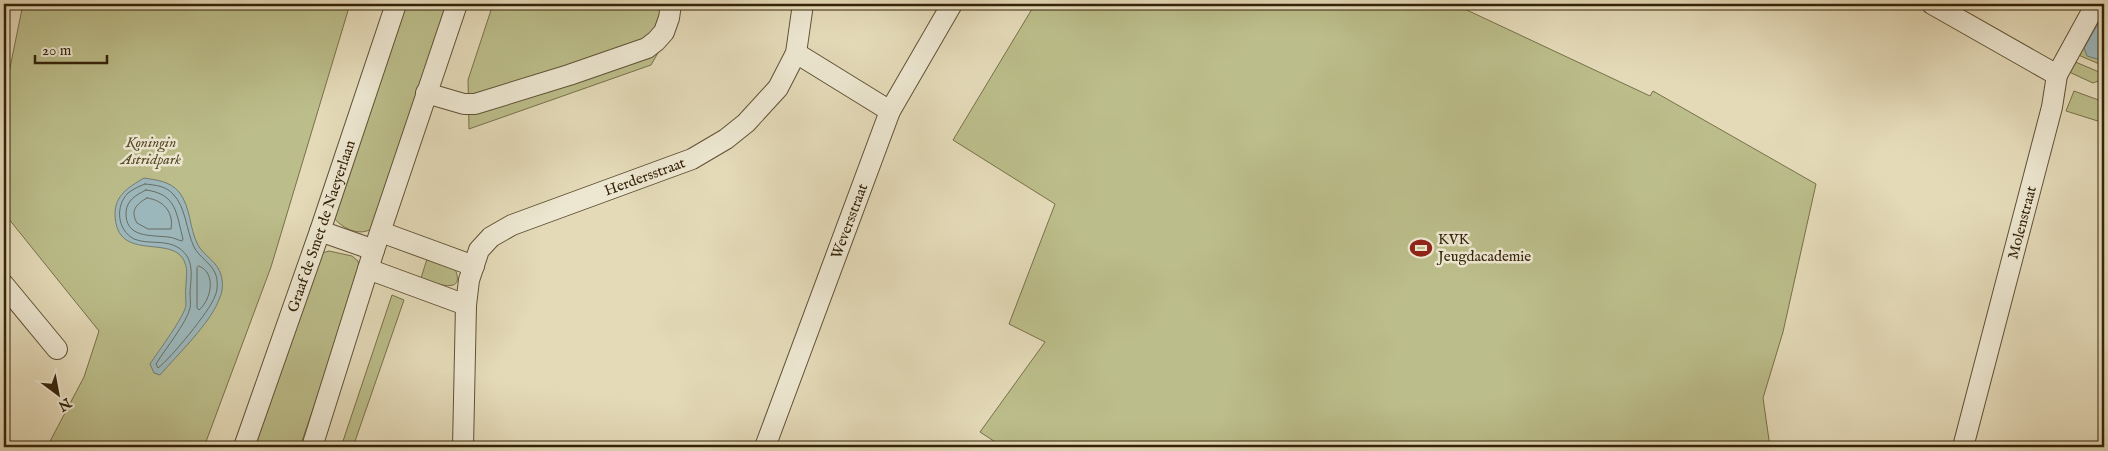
<svg xmlns="http://www.w3.org/2000/svg" width="2108" height="451" font-family="'IM FELL English',serif">
	<style>
		.green { fill: #bbbd8a; stroke: #78704a }
		.water { fill: #9cb7bb; stroke: #727c74 }
		.lines { fill: none; stroke-linecap: round; stroke-linejoin: round }
		.shore { stroke: #686d62; stroke-width: 1 }
		.street-casing { stroke: #605135; stroke-width: 22 }
		.street { stroke: #ede7d1; stroke-width: 20 }
		.labels { text-anchor: middle; stroke-width: 5; stroke-linejoin: round; paint-order: stroke }
		.park-label { font-size: 15px; font-style: italic; fill: #564a29; stroke: #ede7d1 }
		.street-label { font-size: 15px; fill: #342309; stroke: #ede7d1 }
		.poi-label { font-size: 15px; fill: #342309; stroke: #ede7d1; text-anchor: start }
	</style>
	<rect width="100%" height="100%" fill="#e4dab8"/>
	<filter id="stains"><feTurbulence type="fractalNoise" baseFrequency=".004" numOctaves="4"/><feColorMatrix values="0 0 0 0 .2 0 0 0 0 .09 0 0 0 0 .02 0 0 0 .5 -.17"/></filter>
	<radialGradient id="worn" r=".72"><stop offset=".6" stop-color="#630" stop-opacity="0"/><stop offset="1" stop-color="#630" stop-opacity=".3"/></radialGradient>
	<!-- green -->
	<g class="green">
		<polygon points="23,4 350,4 271,267 204,447 47,447 84,377 99,331 4,213 4,97"/>
		<path d="M402,4H449L373,228C360,237 343,229 334,218Z"/>
		<polygon points="493,4 666,4 663,44 651,65 469,129 468,80"/>
		<polygon points="1035,4 1454,4 1650,96 1653,91 1816,184 1783,332 1763,398 1770,447 1003,447 980,432 1045,342 1009,324 1055,204 953,140"/>
		<polygon points="2104,4 2104,66 2076,54"/>
		<polygon points="2073,61 2104,74 2104,79 2093,83 2067,71"/>
		<polygon points="2074,91 2104,102 2104,123 2066,111"/>
		<polygon points="329,251 352,256 358,261 360,272 300,447 253,447 322,253"/>
		<path d="M427,259L455,269C467,297 432,282 421,278Z"/>
		<polygon points="392,295 404,300 353,447 341,447"/>
	</g>
	<!-- water -->
	<g class="water">
		<polygon points="2104,13 2104,61 2087,56 2084,48"/>
		<path d="M144,178C156,180 170,181 179,192C191,207 189,228 198,245C204,256 218,262 221,275C223,281 223,291 220,297C212,322 177,355 160,375L154,373L150,364C157,353 185,316 186,305C186,299 185,292 186,286C186,278 188,270 185,263C174,232 116,265 115,214C115,195 129,187 144,178Z"/>
	</g>
	<g class="lines">
		<!-- shore -->
		<g class="shore">
			<path d="M145,184C155,185 166,186 173,194C186,207 186,230 194,247C199,257 211,263 215,273C218,279 218,290 215,296C210,311 171,358 158,368L156,364C165,349 186,324 190,308C191,304 190,298 190,293C191,276 195,259 179,248C165,239 149,245 134,239C117,230 115,206 128,193C133,189 140,186 145,184Z"/>
			<path d="M146,190C177,194 176,213 183,239L182,241C177,240 173,237 168,237C150,235 125,238 126,212C127,200 136,195 146,190Z"/>
			<path d="M147,198C163,200 174,212 171,229H148L137,223C130,211 136,204 147,198Z"/>
			<path d="M199,266C217,273 211,300 199,310L197,308V268Z"/>
		</g>
		<!-- street casing -->
		<g class="street-casing">
			<g id="street">
				<polyline points="1932,4 2057,75"/>
				<polyline points="796,53 890,111"/>
				<polyline points="426,93 464,104 475,104 569,75 647,48 656,41 664,32 669,18 671,4"/>
				<polyline points="320,231 374,250"/>
				<polyline points="381,232 474,266"/>
				<polyline points="368,269 466,305"/>
				<polyline points="4,285 57,349"/>
				<path id="s1" d="M244,447L320,231L396,4"/>
				<polyline points="312,447 374,250 457,4"/>
				<path id="s2" d="M463,447L466,305L469,280L479,250L491,237L512,225L692,159L726,139L746,123L778,88L796,53L803,4"/>
				<path id="s3" d="M765,447L890,111L952,4"/>
				<path id="s4" d="M1963,447L2052,107L2057,75L2096,4"/>
			</g>
		</g>
		<!-- street -->
		<use href="#street" class="street"/>
	</g>
	<!-- icons -->
	<defs>
		<g id="stadium-bare" transform="scale(1.725)"><path d="M0-5a6.5 5 0 1 0 0 10a6.5 5 0 1 0 0-10ZM-3.5-1.8h7v3.6h-7Z" fill="#8f2418" stroke="#ede7d1" stroke-width="2.5" paint-order="stroke"/></g>
	</defs>
	<g fill-rule="evenodd">
		<use href="#stadium-bare" x="1421" y="248"/>
	</g>
	<g class="labels">
		<!-- park labels -->
		<g class="park-label">
			<text x="151" y="147">Koningin<tspan x="151" dy="17">Astridpark</tspan></text>
		</g>
		<!-- street labels -->
		<g class="street-label">
			<text dy="5" stroke="none"><textPath href="#s2" startOffset="382">Herdersstraat</textPath></text>
			<text dy="5" stroke="none"><textPath href="#s3" startOffset="241">Weversstraat</textPath></text>
			<text dy="5" stroke="none"><textPath href="#s4" startOffset="232">Molenstraat</textPath></text>
			<text dy="5" stroke="none"><textPath href="#s1" startOffset="234">Graaf de Smet de Naeyerlaan</textPath></text>
		</g>
		<!-- poi labels -->
		<g class="poi-label">
			<text x="1438" y="244">KVK<tspan x="1438" dy="17">Jeugdacademie</tspan></text>
		</g>
	</g>
	<!-- margin -->
	<rect width="2108" height="451" fill="none" stroke="#e4dab8" stroke-width="20"/>
	<rect x="5" y="5" width="2098" height="441" fill="none" stroke="#342309" stroke-width="2.5"/>
	<rect x="10" y="10" width="2088" height="431" fill="none" stroke="#342309"/>
	<!-- north arrow -->
	<g transform="translate(58 394) rotate(148)" stroke="#ede7d1" stroke-width="4" paint-order="stroke">
	<path d="M0-4L9 19L0 12L-9 19Z" fill="#342309"/>
	<text y="-8" font-size="14" font-weight="bold" text-anchor="middle" fill="#342309">N</text>
	</g>
	<!-- scale -->
	<path d="M35 55v8h72v-8" fill="none" stroke="#342309" stroke-width="2.5"/>
	<text x="42" y="55" font-size="15" fill="#342309" stroke="#ede7d1" stroke-width="4" paint-order="stroke">20 m</text>
	<rect width="100%" height="100%" filter="url(#stains)"/>
	<rect width="100%" height="100%" fill="url(#worn)"/>
</svg>
